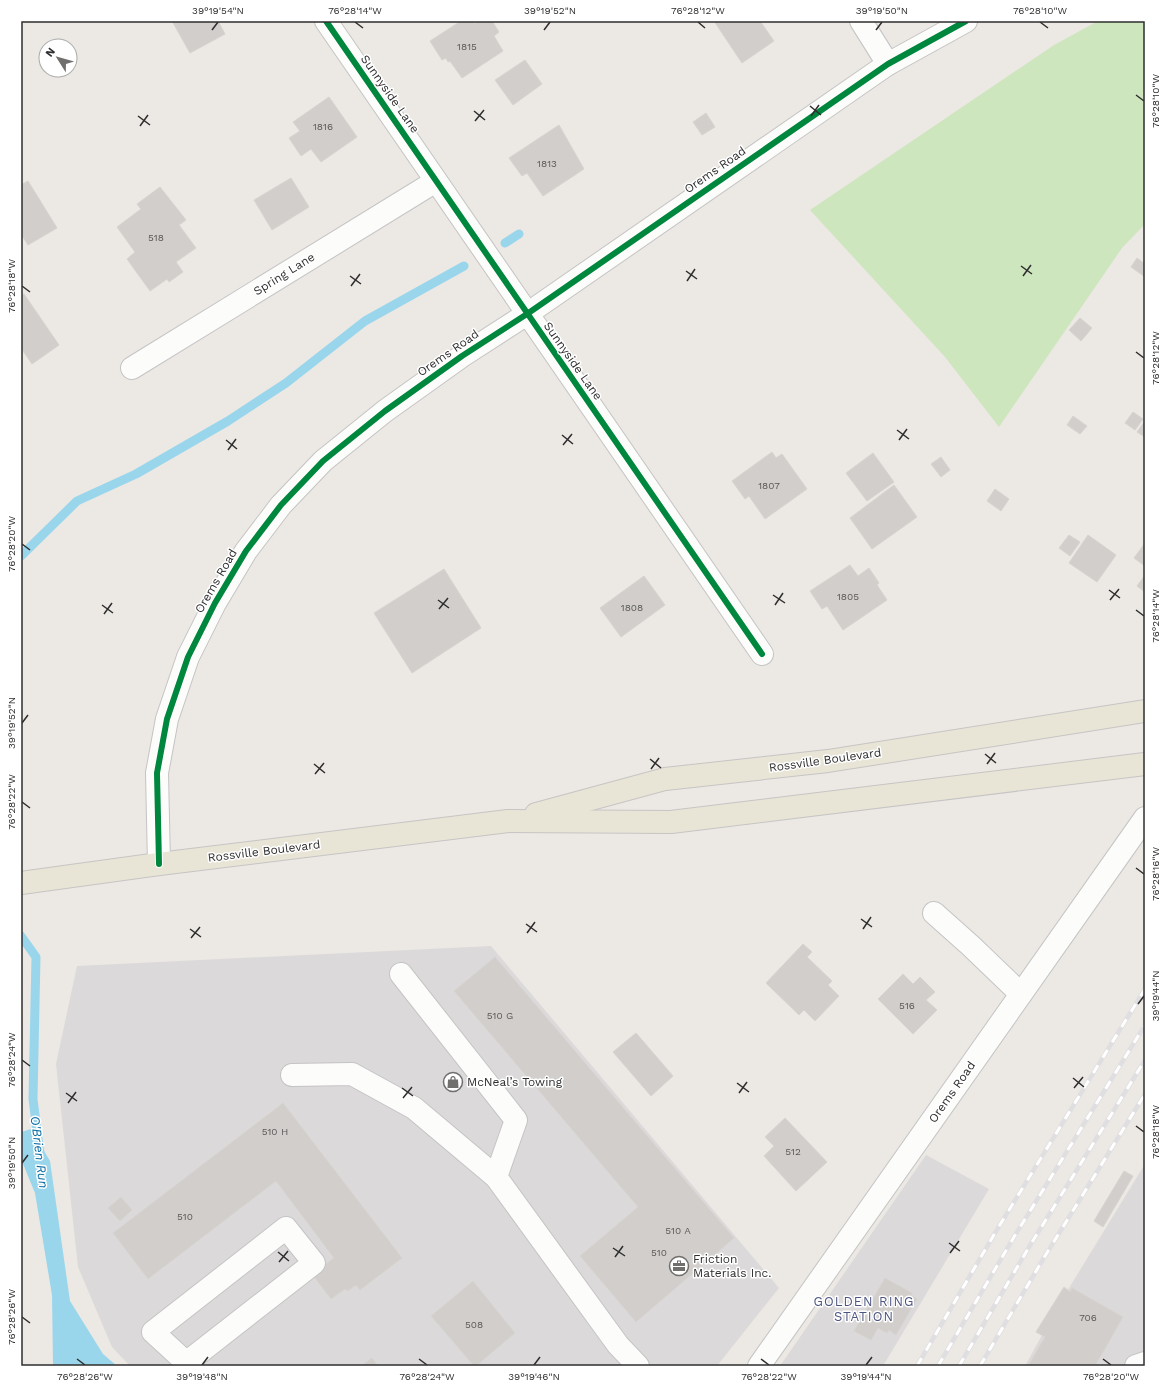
<svg xmlns="http://www.w3.org/2000/svg" width="1166" height="1387" font-family="'Work Sans',sans-serif">
	<style>
		.industrial { fill: #dcd9db }
		.green { fill: #cee6be }
		.water { fill: #99d6ec }
		.lines { fill: none; stroke-linecap: round; stroke-linejoin: round }
		.stream { stroke: #99d6ec; stroke-width: 9 }
		.building { fill: #d1cecb; stroke: #d7d4d0 }
		.minor-casing { stroke: #c5c4c5; stroke-width: 24 }
		.major-casing { stroke: #c6c5c4; stroke-width: 24 }
		.minor { stroke: #fcfcfb; stroke-width: 22 }
		.major { stroke: #e8e4d6; stroke-width: 22 }
		.rail-casing { stroke: #dfdfe1; stroke-width: 4.5 }
		.rail { stroke: #fff; stroke-width: 3; stroke-dasharray: 9; stroke-linecap: butt }
		.cycleway-casing { stroke: #fff; stroke-width: 8 }
		.cycleway { stroke: #00873e; stroke-width: 6 }
		.ticks { fill: none; stroke: #2e2e2e; stroke-width: 1.5 }
		.labels { text-anchor: middle; stroke-width: 3; stroke-linejoin: round; paint-order: stroke }
		.number-label { font-size: 10px; fill: #585857 }
		.street-label { font-size: 12px; fill: #2e2e2e; stroke: #fff }
		.poi-label { font-size: 12px; fill: #2e2e2e; stroke: #fff; text-anchor: start }
		.water-label { font-size: 13px; font-style: italic; fill: #0d6fa3; stroke: #fff }
		.neighbourhood-label { font-size: 13px; letter-spacing: 1px; fill: #4d5680; stroke: #fff }
		.neatline { fill: none; stroke: #2e2e2e; stroke-width: 1.5 }
		.ticks-label { font-size: 10px; text-anchor: middle; fill: #2e2e2e }
	</style>
	<rect width="100%" height="100%" fill="#ece8e4"/>
	<!-- industrial -->
	<g class="industrial">
		<polygon points="491,946 779,1288 717,1366 130,1366 112,1347 78,1267 56,1064 77,966"/>
		<polygon points="926,1155 989,1189 883,1366 780,1366"/>
		<polygon points="1145,1164 1145,1366 1025,1366 1058,1306"/>
	</g>
	<!-- green -->
	<polygon class="green" points="1098,21 1145,21 1145,224 1122,248 999,427 945,357 810,210 1054,45"/>
	<!-- water -->
	<polygon class="water" points="31,1129 50,1161 70,1301 103,1354 117,1366 53,1366 52,1295 35,1193 21,1159 21,1132"/>
	<g class="lines">
		<!-- stream -->
		<g class="stream">
			<polyline points="505,243 519,234"/>
			<polyline points="21,556 77,501 136,474 228,421 286,383 365,321 464,266"/>
			<polyline points="21,936 36,957 33,1099 40,1154"/>
		</g>
	</g>
	<!-- building -->
	<g class="building">
		<polygon points="172,21 218,21 225,34 190,53"/>
		<polygon points="461,21 473,21 474,24 478,21 492,21 499,32 494,36 503,51 462,78 450,61 448,62 446,58 442,60 430,41"/>
		<polygon points="714,21 760,21 774,41 742,63"/>
		<polygon points="525,60 542,84 513,105 495,80"/>
		<polygon points="329,97 357,137 321,162 311,149 301,156 289,138 300,131 293,122"/>
		<polygon points="706,113 715,127 702,135 693,122"/>
		<polygon points="559,125 584,169 543,196 527,173 522,176 509,158"/>
		<polygon points="291,178 309,207 272,230 254,200"/>
		<polygon points="28,181 57,228 28,245 21,234 21,185"/>
		<polygon points="160,187 186,220 179,225 196,248 176,262 183,272 169,282 167,279 150,291 127,259 135,252 117,227 141,209 137,204"/>
		<polygon points="1137,258 1145,264 1145,277 1131,267"/>
		<polygon points="24,294 59,345 32,364 21,348 21,296"/>
		<polygon points="1080,318 1092,328 1081,341 1069,330"/>
		<polygon points="1133,412 1143,419 1135,430 1125,423"/>
		<polygon points="1073,416 1087,426 1080,434 1067,425"/>
		<polygon points="1145,421 1145,437 1137,432"/>
		<polygon points="772,452 776,458 782,454 807,489 765,519 749,496 745,499 732,481"/>
		<polygon points="873,453 894,482 867,501 846,473"/>
		<polygon points="941,457 950,470 941,477 931,464"/>
		<polygon points="894,485 917,517 872,549 850,518"/>
		<polygon points="995,489 1009,499 1001,511 987,501"/>
		<polygon points="1069,535 1080,542 1070,556 1059,548"/>
		<polygon points="1088,535 1116,555 1097,582 1069,563"/>
		<polygon points="1145,543 1145,566 1134,558"/>
		<polygon points="850,565 858,576 869,568 879,583 877,585 887,600 843,630 827,606 822,609 810,591"/>
		<polygon points="444,569 481,628 412,673 374,613"/>
		<polygon points="1145,575 1145,592 1137,586"/>
		<polygon points="644,576 665,605 621,637 600,608"/>
		<polygon points="803,944 812,952 807,957 832,981 828,985 839,996 815,1021 804,1010 799,1015 766,983"/>
		<polygon points="495,957 734,1238 636,1322 580,1256 638,1207 454,991"/>
		<polygon points="903,974 913,984 920,977 935,992 926,1000 937,1010 913,1034 878,999"/>
		<polygon points="636,1033 673,1076 651,1096 613,1052"/>
		<polygon points="283,1103 402,1258 360,1290 356,1285 348,1291 345,1289 331,1299 312,1274 334,1258 276,1181 148,1279 113,1233"/>
		<polygon points="785,1118 827,1162 796,1191 764,1156 774,1146 765,1137"/>
		<polygon points="1124,1171 1133,1176 1103,1227 1094,1221"/>
		<polygon points="121,1197 132,1210 120,1221 108,1208"/>
		<polygon points="885,1278 912,1293 911,1295 917,1299 896,1335 889,1330 887,1333 878,1328 871,1340 854,1331"/>
		<polygon points="473,1281 515,1333 476,1366 474,1366 431,1316"/>
		<polygon points="1064,1287 1070,1292 1072,1288 1123,1317 1095,1366 1028,1366 1045,1337 1036,1332"/>
		<polygon points="372,1358 378,1366 361,1366"/>
	</g>
	<g class="lines">
		<!-- minor casing -->
		<g class="minor-casing">
			<g id="minor">
				<polyline points="326,21 762,654"/>
				<polyline points="861,21 888,64"/>
				<polyline points="132,368 436,181"/>
				<polyline points="159,864 157,773 167,719 188,657 215,603 246,551 281,505 323,461 385,411 462,356 527,314 888,64 966,21"/>
				<polyline points="934,913 971,946 1021,994"/>
				<polyline points="401,974 516,1120 496,1177 618,1345 638,1366"/>
				<polyline points="292,1075 352,1074 414,1108 496,1177"/>
				<polyline points="186,1363 314,1263 286,1228 153,1332 190,1366"/>
				<polyline points="759,1366 1145,818"/>
				<polyline points="1136,1366 1145,1363"/>
			</g>
		</g>
		<!-- major casing -->
		<g class="major-casing">
			<g id="major">
				<polyline points="536,814 665,779 828,761 1145,711"/>
				<polyline points="21,883 159,864 508,821 671,822 1145,764"/>
			</g>
		</g>
		<!-- minor -->
		<use href="#minor" class="minor"/>
		<!-- major -->
		<use href="#major" class="major"/>
		<!-- rail casing -->
		<g class="rail-casing">
			<g id="rail">
				<polyline points="917,1366 998,1228 1145,989"/>
				<polyline points="938,1366 1014,1237 1145,1025"/>
				<polyline points="959,1366 1029,1247 1145,1060"/>
				<polyline points="980,1366 1045,1256 1145,1094"/>
			</g>
		</g>
		<!-- rail -->
		<use href="#rail" class="rail"/>
		<!-- cycleway casing -->
		<g class="cycleway-casing">
			<g id="cycleway">
				<polyline points="326,21 762,654"/>
				<polyline points="159,864 157,773 167,719 188,657 215,603 246,551 281,505 323,461 385,411 462,356 527,314 888,64 966,21"/>
			</g>
		</g>
		<!-- cycleway -->
		<use href="#cycleway" class="cycleway"/>
	</g>
	<!-- ticks -->
	<path class="ticks" d="M355,22L363,28M698,22L705,28M1040,22L1048,28M212,30L218,22M544,30L550,22M876,30L882,22M1136,95L1144,101M810,106L821,115M474,111L485,120M138,116L150,125M811,116L819,105M475,121L484,110M140,126L148,115M1021,266L1032,274M686,271L697,279M350,276L361,284M1023,276L1031,265M687,281L695,269M22,286L30,292M351,286L360,274M1136,352L1144,358M897,430L909,439M562,435L573,444M226,440L237,449M899,440L907,429M563,445L572,434M228,450L236,439M22,544L30,550M1109,590L1120,598M773,595L785,603M438,600L449,608M1110,600L1119,589M102,605L113,613M775,605L783,593M439,609L448,598M1136,610L1144,616M104,614L112,603M22,723L28,715M985,754L996,763M650,759L661,768M314,764L325,773M987,764L995,753M651,769L659,758M315,774L324,763M22,802L30,808M1136,868L1144,874M861,919L872,927M526,924L537,932M190,929L201,937M863,929L871,917M527,933L535,922M191,938L200,927M1138,1004L1144,996M22,1060L30,1066M1073,1078L1084,1087M737,1083L749,1092M402,1088L413,1096M1074,1088L1083,1077M66,1093L77,1101M739,1093L747,1082M403,1098L412,1087M68,1103L76,1092M1136,1126L1144,1132M22,1163L28,1155M949,1243L960,1251M613,1248L625,1256M278,1252L289,1261M950,1253L959,1241M615,1257L623,1246M279,1262L288,1251M22,1317L30,1323M77,1359L85,1365M419,1359L427,1365M761,1359L769,1365M1103,1359L1111,1365M202,1365L208,1357M534,1365L540,1357M866,1365L872,1357"/>
	<!-- icons -->
	<defs>
		<g id="shop-ring" transform="scale(1)"><circle r="9.5" fill="#fff" stroke="#706f6e" stroke-width="1.5"/><path d="M-5-2.5h2.3a2.7 3.5 0 0 1 5.4 0H5L5.5 6h-11ZM-1.5-2.5h3a1.5 2.3 0 0 0-3 0Z" fill="#706f6e"/></g>
		<g id="office-ring" transform="scale(1)"><circle r="9.5" fill="#fff" stroke="#706f6e" stroke-width="1.5"/><path d="M-6-3h4V-5.5h4V-3h4V5H-6ZM-1-4.5V-3h2v-1.5ZM-6 0V1H6V0Z" fill="#706f6e"/></g>
	</defs>
	<g fill-rule="evenodd">
		<use href="#shop-ring" x="453" y="1082"/>
		<use href="#office-ring" x="679" y="1266"/>
	</g>
	<g class="labels">
		<!-- number labels -->
		<g class="number-label">
			<text x="467" y="50">1815</text>
			<text x="323" y="130">1816</text>
			<text x="547" y="167">1813</text>
			<text x="156" y="241">518</text>
			<text x="769" y="489">1807</text>
			<text x="848" y="600">1805</text>
			<text x="632" y="611">1808</text>
			<text x="907" y="1009">516</text>
			<text x="500" y="1019">510 G</text>
			<text x="275" y="1135">510 H</text>
			<text x="793" y="1155">512</text>
			<text x="185" y="1220">510</text>
			<text x="678" y="1234">510 A</text>
			<text x="659" y="1256">510</text>
			<text x="1088" y="1321">706</text>
			<text x="474" y="1328">508</text>
		</g>
		<!-- street labels -->
		<g class="street-label">
			<text transform="translate(390 94) rotate(55)" y="4">Sunnyside Lane</text>
			<text transform="translate(715 170) rotate(-35)" y="4">Orems Road</text>
			<text transform="translate(284 274) rotate(-32)" y="4">Spring Lane</text>
			<text transform="translate(448 353) rotate(-35)" y="4">Orems Road</text>
			<text transform="translate(573 361) rotate(55)" y="4">Sunnyside Lane</text>
			<text transform="translate(216 581) rotate(-60)" y="4">Orems Road</text>
			<text transform="translate(825 760) rotate(-8)" y="4">Rossville Boulevard</text>
			<text transform="translate(264 851) rotate(-7)" y="4">Rossville Boulevard</text>
			<text transform="translate(952 1092) rotate(-55)" y="4">Orems Road</text>
		</g>
		<!-- poi labels -->
		<g class="poi-label">
			<text x="467" y="1086">McNeal’s Towing</text>
			<text x="693" y="1263">Friction<tspan x="693" dy="14">Materials Inc.</tspan></text>
		</g>
		<!-- water labels -->
		<g class="water-label">
			<text transform="translate(40 1152) rotate(83)" y="5">O'Brien Run</text>
		</g>
		<!-- neighbourhood labels -->
		<g class="neighbourhood-label">
			<text x="864" y="1306">GOLDEN RING<tspan x="864" dy="15">STATION</tspan></text>
		</g>
	</g>
	<!-- border -->
	<rect width="1166" height="1387" fill="none" stroke="#ffffff" stroke-width="44"/>
	<!-- north arrow -->
	<g transform="translate(58 58) rotate(307)"><circle r="19" fill="#ffffff" stroke="#ababab"/>
	<path d="M0-3L7 15L0 10L-7 15Z" fill="#706f6e"/>
	<text y="-6" font-size="11" font-weight="bold" text-anchor="middle" fill="#2e2e2e">N</text>
	</g>
	<rect x="22" y="22" width="1122" height="1343" class="neatline"/>
	<g class="ticks-label">
		<text x="218" y="14">39°19'54"N</text>
		<text x="355" y="14">76°28'14"W</text>
		<text x="550" y="14">39°19'52"N</text>
		<text x="698" y="14">76°28'12"W</text>
		<text x="882" y="14">39°19'50"N</text>
		<text x="1040" y="14">76°28'10"W</text>
		<text transform="translate(1155 101) rotate(-90)" y="4">76°28'10"W</text>
		<text transform="translate(11 286) rotate(-90)" y="4">76°28'18"W</text>
		<text transform="translate(1155 358) rotate(-90)" y="4">76°28'12"W</text>
		<text transform="translate(11 544) rotate(-90)" y="4">76°28'20"W</text>
		<text transform="translate(1155 616) rotate(-90)" y="4">76°28'14"W</text>
		<text transform="translate(11 723) rotate(-90)" y="4">39°19'52"N</text>
		<text transform="translate(11 802) rotate(-90)" y="4">76°28'22"W</text>
		<text transform="translate(1155 874) rotate(-90)" y="4">76°28'16"W</text>
		<text transform="translate(1155 996) rotate(-90)" y="4">39°19'44"N</text>
		<text transform="translate(11 1060) rotate(-90)" y="4">76°28'24"W</text>
		<text transform="translate(1155 1132) rotate(-90)" y="4">76°28'18"W</text>
		<text transform="translate(11 1163) rotate(-90)" y="4">39°19'50"N</text>
		<text transform="translate(11 1317) rotate(-90)" y="4">76°28'26"W</text>
		<text x="85" y="1380">76°28'26"W</text>
		<text x="202" y="1380">39°19'48"N</text>
		<text x="427" y="1380">76°28'24"W</text>
		<text x="534" y="1380">39°19'46"N</text>
		<text x="769" y="1380">76°28'22"W</text>
		<text x="866" y="1380">39°19'44"N</text>
		<text x="1111" y="1380">76°28'20"W</text>
	</g>
</svg>
